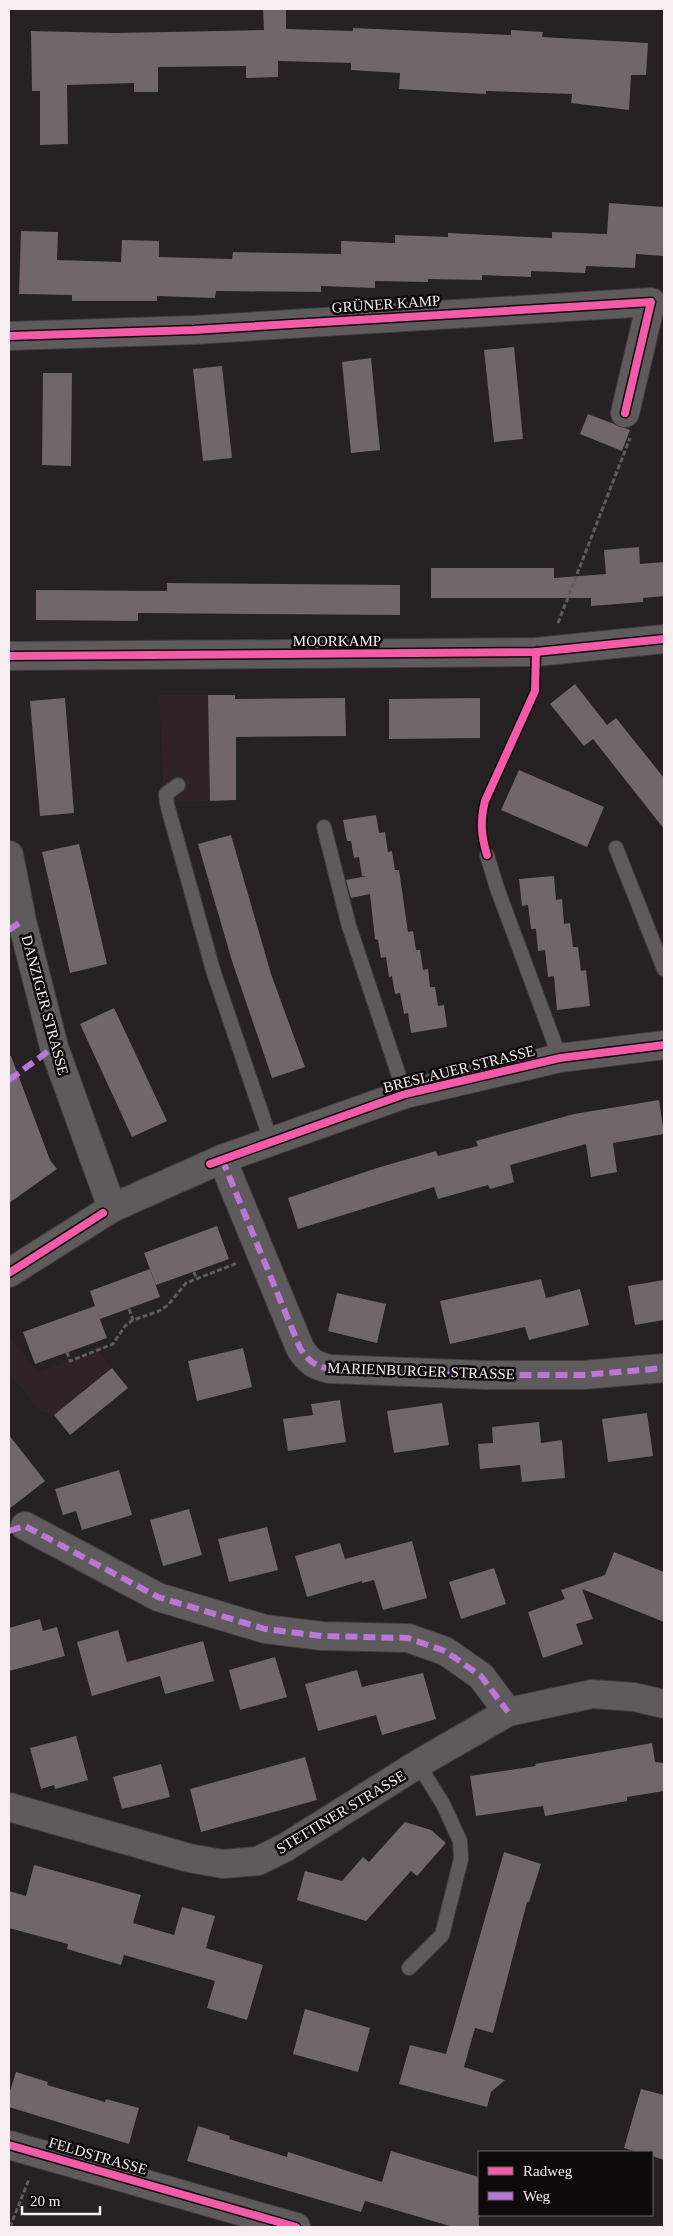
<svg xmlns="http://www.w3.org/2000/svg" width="673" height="2236" font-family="Georgia,serif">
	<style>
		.built { fill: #312227 }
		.building { fill: #716669 }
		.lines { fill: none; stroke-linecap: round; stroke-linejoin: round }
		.lane-casing { stroke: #413c3d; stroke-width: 16 }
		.street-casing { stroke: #413c3d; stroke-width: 30 }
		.path { stroke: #605c5d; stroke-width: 3; stroke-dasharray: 5 2.5; stroke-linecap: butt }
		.lane { stroke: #5f5b5c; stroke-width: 14 }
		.street { stroke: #5f5b5c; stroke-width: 28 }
		.quiet { stroke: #ba77d6; stroke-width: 6; stroke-dasharray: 12 6; stroke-linecap: butt }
		.cycleway-casing { stroke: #0e090b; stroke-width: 11 }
		.cycleway { stroke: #f35aa7; stroke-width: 8 }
		.labels { text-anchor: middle; stroke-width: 5; stroke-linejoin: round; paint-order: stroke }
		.street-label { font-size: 15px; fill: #f6eef0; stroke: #0e090b }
	</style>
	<rect width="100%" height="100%" fill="#262122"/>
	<!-- built -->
	<g class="built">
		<polygon points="159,695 208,695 210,801 164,802"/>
		<polygon points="9,1336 39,1372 98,1351 112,1368 54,1415 40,1411 9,1373"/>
	</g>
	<!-- building -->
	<g class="building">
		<polygon points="263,9 286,9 286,29 353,31 353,28 511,35 511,30 543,32 542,37 648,43 646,75 631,75 629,110 571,103 572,94 486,91 486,94 399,89 400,73 351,70 351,63 278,61 278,77 246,78 246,66 158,67 158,92 134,92 134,83 67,85 68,144 40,145 40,91 32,91 31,31 115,33 264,30"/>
		<polygon points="609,203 664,207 664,256 636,254 635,268 586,266 585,273 531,271 531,277 482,275 482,280 428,279 428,282 375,281 375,288 321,286 321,292 216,291 215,298 157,296 157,301 72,301 72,295 19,294 21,231 58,232 57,260 121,262 122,240 159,241 159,257 232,259 233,252 341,254 341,241 395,243 395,235 448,237 448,233 552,238 552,232 607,234"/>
		<polygon points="514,347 523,439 494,442 484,350"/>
		<polygon points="371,358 380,450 351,453 342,362"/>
		<polygon points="222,366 232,458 203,461 193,369"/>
		<polygon points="43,373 72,373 71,466 42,465"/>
		<polygon points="588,414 630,430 622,451 580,434"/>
		<polygon points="639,547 640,564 664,562 664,596 643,598 643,602 591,606 591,598 431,598 431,568 554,568 554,578 606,574 604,550"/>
		<polygon points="167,583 400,585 400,615 138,613 138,621 36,620 36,590 167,591"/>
		<polygon points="575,684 607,725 616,718 664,778 664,829 593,739 584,746 550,704"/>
		<polygon points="208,695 235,695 235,699 345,698 346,736 236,737 236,800 210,801"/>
		<polygon points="65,698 74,813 40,816 30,701"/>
		<polygon points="480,698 480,738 389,739 389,699"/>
		<polygon points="519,770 604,807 587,847 501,810"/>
		<polygon points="376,815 379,833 385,832 388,852 392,851 395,870 399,870 408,932 413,931 416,950 420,950 423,970 428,969 430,987 435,987 438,1006 444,1005 447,1027 411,1033 408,1013 404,1014 400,993 395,994 392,976 389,977 386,957 381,958 378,940 375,939 370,894 351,898 346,880 367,876 362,876 359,857 354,858 351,841 347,841 343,820"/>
		<polygon points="231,835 271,974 305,1067 272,1078 232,961 198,844"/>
		<polygon points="79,844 107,964 70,973 42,852"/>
		<polygon points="554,876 556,900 562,899 564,924 570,923 573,947 578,947 581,971 586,970 590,1006 557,1010 554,976 548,977 545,950 538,951 536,929 531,929 528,905 522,906 519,879"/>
		<polygon points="114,1008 167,1121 132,1137 80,1024"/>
		<polygon points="9,1056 11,1056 50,1160 57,1169 9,1203"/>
		<polygon points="659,1100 664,1134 613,1143 617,1172 591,1177 586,1144 510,1165 514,1182 490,1189 488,1185 438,1199 434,1187 298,1229 288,1198 377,1168 436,1151 438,1156 478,1146 476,1141 574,1114"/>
		<polygon points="217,1226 229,1259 156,1285 144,1253"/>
		<polygon points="150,1269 160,1297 100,1319 96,1309 107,1338 35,1364 23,1332 95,1306 90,1291"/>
		<polygon points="541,1279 546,1298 580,1289 589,1325 529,1340 525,1327 450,1344 440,1301"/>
		<polygon points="664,1280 664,1320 635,1325 628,1286"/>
		<polygon points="337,1293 386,1304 377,1343 328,1331"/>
		<polygon points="243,1348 252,1387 197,1401 188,1361"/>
		<polygon points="112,1368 128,1388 70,1435 54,1415"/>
		<polygon points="340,1400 346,1442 288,1451 283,1419 313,1415 311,1404"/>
		<polygon points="442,1403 449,1445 394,1453 387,1411"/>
		<polygon points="647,1413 653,1456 608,1462 602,1419"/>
		<polygon points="539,1422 541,1443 562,1440 565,1478 522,1482 520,1465 480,1469 478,1444 493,1443 492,1427"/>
		<polygon points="9,1435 45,1481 9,1509"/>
		<polygon points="119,1470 132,1515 82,1530 76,1511 63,1515 55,1489"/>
		<polygon points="189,1509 202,1555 163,1566 150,1520"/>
		<polygon points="267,1527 278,1570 229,1582 218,1539"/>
		<polygon points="412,1541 427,1598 383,1610 374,1580 362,1583 362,1581 307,1597 295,1556 340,1543 345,1559"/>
		<polygon points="614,1552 664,1572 664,1622 582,1589 593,1619 576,1624 583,1644 543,1658 528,1612 565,1599 561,1590 605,1575"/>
		<polygon points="494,1568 506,1604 461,1619 449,1582"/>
		<polygon points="40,1619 43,1631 57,1627 65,1656 9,1671 9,1628"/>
		<polygon points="118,1630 127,1662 203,1641 214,1681 165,1694 160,1676 92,1696 77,1642"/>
		<polygon points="275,1657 287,1697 240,1710 229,1670"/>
		<polygon points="357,1670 362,1687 423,1673 436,1719 382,1735 376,1715 318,1731 305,1684"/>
		<polygon points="76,1736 88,1780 55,1789 54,1785 41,1789 30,1748"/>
		<polygon points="652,1743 655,1762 664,1763 664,1791 627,1797 627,1801 545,1816 543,1806 476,1816 470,1776 536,1766 535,1764"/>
		<polygon points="305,1757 317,1800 201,1832 190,1789"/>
		<polygon points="161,1764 170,1797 122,1809 113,1777"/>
		<polygon points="405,1822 431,1830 446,1843 417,1876 411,1871 366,1921 297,1900 305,1871 342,1881 363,1857 369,1862"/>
		<polygon points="504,1852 541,1864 529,1902 527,1902 493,2033 475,2028 464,2067 505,2080 491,2092 487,2107 399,2084 410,2045 446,2054"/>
		<polygon points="34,1865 141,1895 133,1923 174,1935 182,1907 215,1916 206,1948 263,1965 247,2020 207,2008 215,1981 124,1955 121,1965 67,1949 68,1944 9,1928 9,1891 26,1896"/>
		<polygon points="305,2009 370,2028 358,2072 293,2054"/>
		<polygon points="16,2072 48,2082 47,2085 105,2102 106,2099 139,2108 129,2144 9,2107 9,2094"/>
		<polygon points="641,2089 664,2095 664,2160 652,2156 652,2152 637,2152 624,2148"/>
		<polygon points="198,2126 230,2136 229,2139 287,2157 288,2152 382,2182 391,2151 479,2177 479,2227 453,2227 365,2201 361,2212 187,2161"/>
	</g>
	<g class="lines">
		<!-- lane casing -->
		<g class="lane-casing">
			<g id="lane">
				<polyline points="178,785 166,794 167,804 213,970 271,1141"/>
				<polyline points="324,827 349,926 405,1094"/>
				<polyline points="616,848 664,969"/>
				<polyline points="487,855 497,888 560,1058"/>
				<polyline points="409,1968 442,1935 461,1859 460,1841 443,1804 418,1764"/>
			</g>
		</g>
		<!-- street casing -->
		<g class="street-casing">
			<g id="street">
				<polyline points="9,336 194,330 651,302 625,413"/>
				<polyline points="9,656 536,652 664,639"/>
				<polyline points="9,855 22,921 54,1047 112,1208"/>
				<path d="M222,1159L300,1348C308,1361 315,1366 330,1369L486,1375H584L664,1368"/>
				<polyline points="9,1273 112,1208 222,1159 405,1094 560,1058 664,1045"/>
				<polyline points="25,1526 158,1597 265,1629 322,1636 408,1638 445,1651 481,1676 508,1712"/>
				<polyline points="9,1807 189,1858 223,1864 258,1861 286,1847 418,1764 508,1712 592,1694 634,1697 664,1704"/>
				<polyline points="9,2145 296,2227"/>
			</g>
		</g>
		<!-- path -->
		<g class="path">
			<polyline points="558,623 630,438"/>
			<polyline points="194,1272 196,1278"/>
			<polyline points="129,1309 133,1320"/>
			<polyline points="67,1352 70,1361 113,1344 125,1326 133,1320 159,1311 168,1305 186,1283 237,1263"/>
			<polyline points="10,2227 29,2179"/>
		</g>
		<!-- lane -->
		<use href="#lane" class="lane"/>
		<!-- street -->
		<use href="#street" class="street"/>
		<!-- quiet -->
		<g class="quiet">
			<polyline points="9,930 22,921"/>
			<polyline points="9,1080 54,1047"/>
			<path d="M222,1159L300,1348C308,1361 315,1366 330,1369L486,1375H584L664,1368"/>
			<polyline points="9,1531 25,1526 158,1597 265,1629 322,1636 408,1638 445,1651 481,1676 508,1712"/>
		</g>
		<!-- cycleway casing -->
		<g class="cycleway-casing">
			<g id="cycleway">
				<polyline points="9,336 194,330 651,302 625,413"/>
				<polyline points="9,656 536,652 664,639"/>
				<path d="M487,855C481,835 480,821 485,801L535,691L536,652"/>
				<polyline points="210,1164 405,1094 560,1058 664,1045"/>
				<polyline points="9,1273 103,1213"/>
				<polyline points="9,2145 296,2227"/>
			</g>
		</g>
		<!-- cycleway -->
		<use href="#cycleway" class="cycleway"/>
	</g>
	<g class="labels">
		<!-- street labels -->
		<g class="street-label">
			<text transform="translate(386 304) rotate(-4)" y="5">GRÜNER KAMP</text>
			<text x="337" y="646">MOORKAMP</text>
			<text transform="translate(45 1005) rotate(75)" y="5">DANZIGER STRASSE</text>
			<text transform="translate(459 1069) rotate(-14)" y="5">BRESLAUER STRASSE</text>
			<text transform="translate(421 1371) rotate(2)" y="5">MARIENBURGER STRASSE</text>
			<text transform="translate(341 1812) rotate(-31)" y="5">STETTINER STRASSE</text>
			<text transform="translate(98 2156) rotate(16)" y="5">FELDSTRASSE</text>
		</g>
	</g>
	<!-- border -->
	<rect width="673" height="2236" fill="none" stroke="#f6eef0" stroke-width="20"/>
	<!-- legend -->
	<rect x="478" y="2151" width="175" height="65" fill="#0e090b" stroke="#6b6567"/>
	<rect x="488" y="2167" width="25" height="8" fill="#f35aa7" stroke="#6b6567"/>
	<text x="523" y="2176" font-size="15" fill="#f6eef0">Radweg</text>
	<rect x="488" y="2192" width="25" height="8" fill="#ba77d6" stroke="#6b6567"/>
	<text x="523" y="2201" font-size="15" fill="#f6eef0">Weg</text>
	<!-- scale -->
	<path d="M22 2206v8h78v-8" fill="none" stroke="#f6eef0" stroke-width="2.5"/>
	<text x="30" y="2206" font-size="15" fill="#f6eef0" stroke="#0e090b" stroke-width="4" paint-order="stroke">20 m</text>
</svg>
